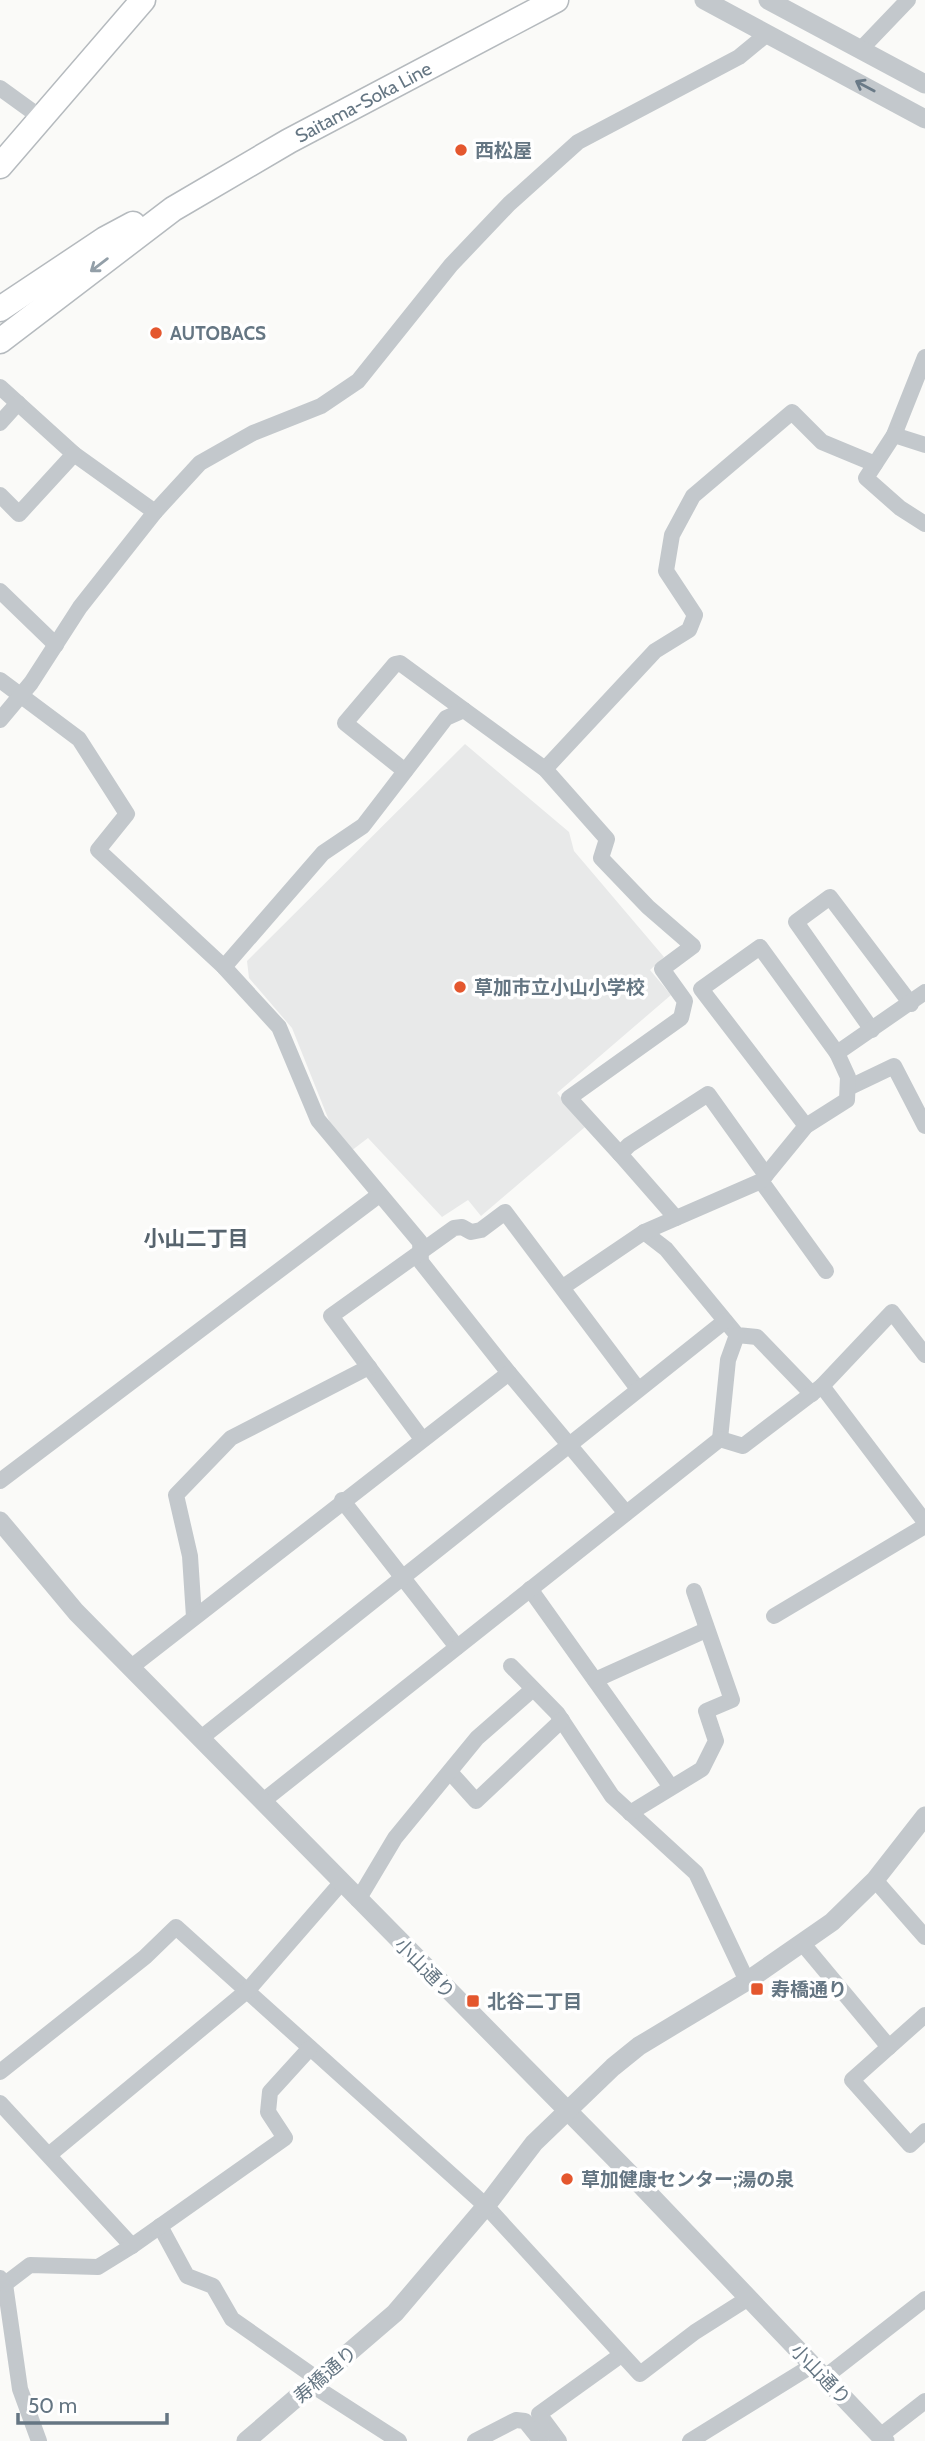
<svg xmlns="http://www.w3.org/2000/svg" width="925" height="2441" font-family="Cabin,'Noto Sans JP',sans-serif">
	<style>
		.built { fill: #e8e9e9 }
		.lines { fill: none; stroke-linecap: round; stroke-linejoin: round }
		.primary-casing { stroke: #b5babe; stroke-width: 27 }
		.minor { stroke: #c3c8cc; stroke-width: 16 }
		.tertiary { stroke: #c3c8cc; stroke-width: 19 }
		.primary { stroke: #fff; stroke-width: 24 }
		.oneway { stroke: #6a7a87 }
		.oneway2 { stroke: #939fa8 }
		.poi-dot { fill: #e4572e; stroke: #fff; stroke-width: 2.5 }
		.labels { text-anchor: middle; stroke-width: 7; stroke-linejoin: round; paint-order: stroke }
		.street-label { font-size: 19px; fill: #657683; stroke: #fff }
		.poi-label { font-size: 19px; font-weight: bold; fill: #657683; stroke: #fff; text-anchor: start }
		.neighbourhood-label { font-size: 21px; font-weight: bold; fill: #57646e; stroke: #fff }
	</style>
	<rect width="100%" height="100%" fill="#fafaf8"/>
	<!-- built -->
	<polygon class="built" points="465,744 569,832 574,851 664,957 650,970 671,995 557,1093 585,1127 481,1216 468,1200 442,1217 368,1138 351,1151 330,1123 292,1028 249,978 247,961"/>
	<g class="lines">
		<!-- primary casing -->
		<g class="primary-casing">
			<g id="primary">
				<polyline points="0,166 143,0"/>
				<polyline points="0,309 105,239 133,224"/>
				<path id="s1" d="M0,341L173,209L289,141L556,0"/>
			</g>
		</g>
		<!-- minor -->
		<g class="minor">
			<polyline points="861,49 908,0"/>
			<polyline points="0,88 40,117"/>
			<polyline points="925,357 894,435 866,478 900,508 925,524"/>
			<polyline points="0,387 74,454 155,512"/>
			<polyline points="0,423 18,403"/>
			<polyline points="894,435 925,445"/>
			<polyline points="0,495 19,514 74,454"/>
			<polyline points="0,591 56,645"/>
			<polyline points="0,680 79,739 127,814 98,850 224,967 279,1027 318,1120 420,1242 421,1262 509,1373 626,1513"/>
			<polyline points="0,720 31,683 80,607 155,512 200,463 253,433 321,406 358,381 451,265 509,204 578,142 739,57 767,34"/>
			<polyline points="545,769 655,651 689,630 695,615 666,571 672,535 693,496 792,412 822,442 875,464"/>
			<polyline points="405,771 345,723 395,664 400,663 464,710"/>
			<polyline points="224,967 323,853 363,826 446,718 464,710 545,769 607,839 601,858 648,907 693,946 662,969 685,1001 681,1018 569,1098 620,1154"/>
			<polyline points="872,1030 796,922 830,897 911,1004"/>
			<polyline points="848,1088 894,1066 925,1126"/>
			<polyline points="806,1126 701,989 760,947 837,1053"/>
			<polyline points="761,1181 826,1271"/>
			<polyline points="676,1218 620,1154 629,1145 708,1094 766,1175"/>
			<polyline points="644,1232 666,1249 737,1335 757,1337 812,1394"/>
			<polyline points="563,1287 644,1232 761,1181 806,1126 847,1100 848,1077 837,1053 925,992"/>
			<polyline points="822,1386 925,1522"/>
			<polyline points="422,1439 331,1316 454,1228 462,1227 471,1232 481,1230 505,1212 638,1389"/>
			<polyline points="720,1439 728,1360 737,1335"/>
			<polyline points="0,1481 379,1195"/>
			<polyline points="342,1500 457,1647"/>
			<polyline points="530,1589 671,1787"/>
			<polyline points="774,1616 925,1526"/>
			<polyline points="194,1617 190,1556 176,1495 231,1438 369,1367"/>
			<polyline points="511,1666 557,1713 612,1796 696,1873 747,1981"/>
			<polyline points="130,1668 509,1373"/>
			<polyline points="595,1680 706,1630"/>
			<polyline points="201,1738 725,1321"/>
			<polyline points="450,1772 476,1801 562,1720"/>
			<polyline points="263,1801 720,1439 743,1446 822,1386 892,1312 925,1355"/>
			<polyline points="630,1813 702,1769 716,1741 706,1711 732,1700 694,1591"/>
			<polyline points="875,1880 925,1937"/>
			<polyline points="358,1900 395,1838 477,1738 533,1689"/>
			<polyline points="803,1944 889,2047"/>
			<polyline points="925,2015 852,2080 910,2145 925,2131"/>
			<polyline points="0,2072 145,1957 176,1927 486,2206 640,2374 695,2332 747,2299"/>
			<polyline points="0,2103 132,2246"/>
			<polyline points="50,2154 248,1990 341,1883"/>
			<polyline points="160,2226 187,2276 213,2286 232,2319 319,2380"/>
			<polyline points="0,2278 5,2284 20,2389 39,2441"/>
			<polyline points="5,2284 30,2265 98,2267 132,2246 285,2138 268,2112 270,2092 310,2048"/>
			<polyline points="825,2377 925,2299"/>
			<polyline points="312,2385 399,2441"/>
			<polyline points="880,2436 925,2401"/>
			<polyline points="475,2441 516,2420 525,2421 541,2441"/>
			<polyline points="559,2441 539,2414 621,2355"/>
			<polyline points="690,2441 813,2365"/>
		</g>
		<!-- tertiary -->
		<g class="tertiary">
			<polyline points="704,0 925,119"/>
			<polyline points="768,0 925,84"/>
			<polyline points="0,1521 76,1612 633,2177 885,2441"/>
			<polyline points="246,2441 395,2313 486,2206 534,2143 613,2067 639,2046 747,1981 832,1922 875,1880 925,1816"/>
		</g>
		<!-- primary -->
		<use href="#primary" class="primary"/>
	</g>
	<!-- one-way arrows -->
	<defs><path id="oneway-shaft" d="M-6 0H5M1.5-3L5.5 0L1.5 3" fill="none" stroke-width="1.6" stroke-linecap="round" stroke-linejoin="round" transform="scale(1.75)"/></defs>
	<use class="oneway" href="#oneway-shaft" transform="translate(865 86) rotate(-152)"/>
	<use class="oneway2" href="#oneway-shaft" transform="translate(99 265) rotate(143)"/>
	<!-- markers -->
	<g class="poi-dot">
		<circle cx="461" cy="150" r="7"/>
		<circle cx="156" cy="333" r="7"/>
		<circle cx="460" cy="987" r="7"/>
		<rect x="750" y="1982" width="14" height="14" rx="3.5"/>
		<rect x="466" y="1994" width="14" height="14" rx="3.5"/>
		<circle cx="567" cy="2179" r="7"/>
	</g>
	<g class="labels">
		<!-- street labels -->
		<g class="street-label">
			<text dy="7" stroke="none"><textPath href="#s1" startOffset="436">Saitama-Soka Line</textPath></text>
			<text transform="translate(425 1968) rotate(45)" y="7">小山通り</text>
			<text transform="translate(325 2374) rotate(-41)" y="7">寿橋通り</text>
			<text transform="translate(821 2374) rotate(46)" y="7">小山通り</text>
		</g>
		<!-- poi labels -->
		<g class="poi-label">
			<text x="475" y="157">西松屋</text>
			<text x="170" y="340">AUTOBACS</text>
			<text x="474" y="994">草加市立小山小学校</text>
			<text x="771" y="1996">寿橋通り</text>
			<text x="487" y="2008">北谷二丁目</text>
			<text x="581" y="2186">草加健康センター;湯の泉</text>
		</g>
		<!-- neighbourhood labels -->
		<g class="neighbourhood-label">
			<text x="196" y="1246">小山二丁目</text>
		</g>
	</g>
	<!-- scale -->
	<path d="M18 2413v10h149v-10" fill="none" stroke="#657683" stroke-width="3.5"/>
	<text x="28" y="2413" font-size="21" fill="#657683" stroke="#ffffff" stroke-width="5" paint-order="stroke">50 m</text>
</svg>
